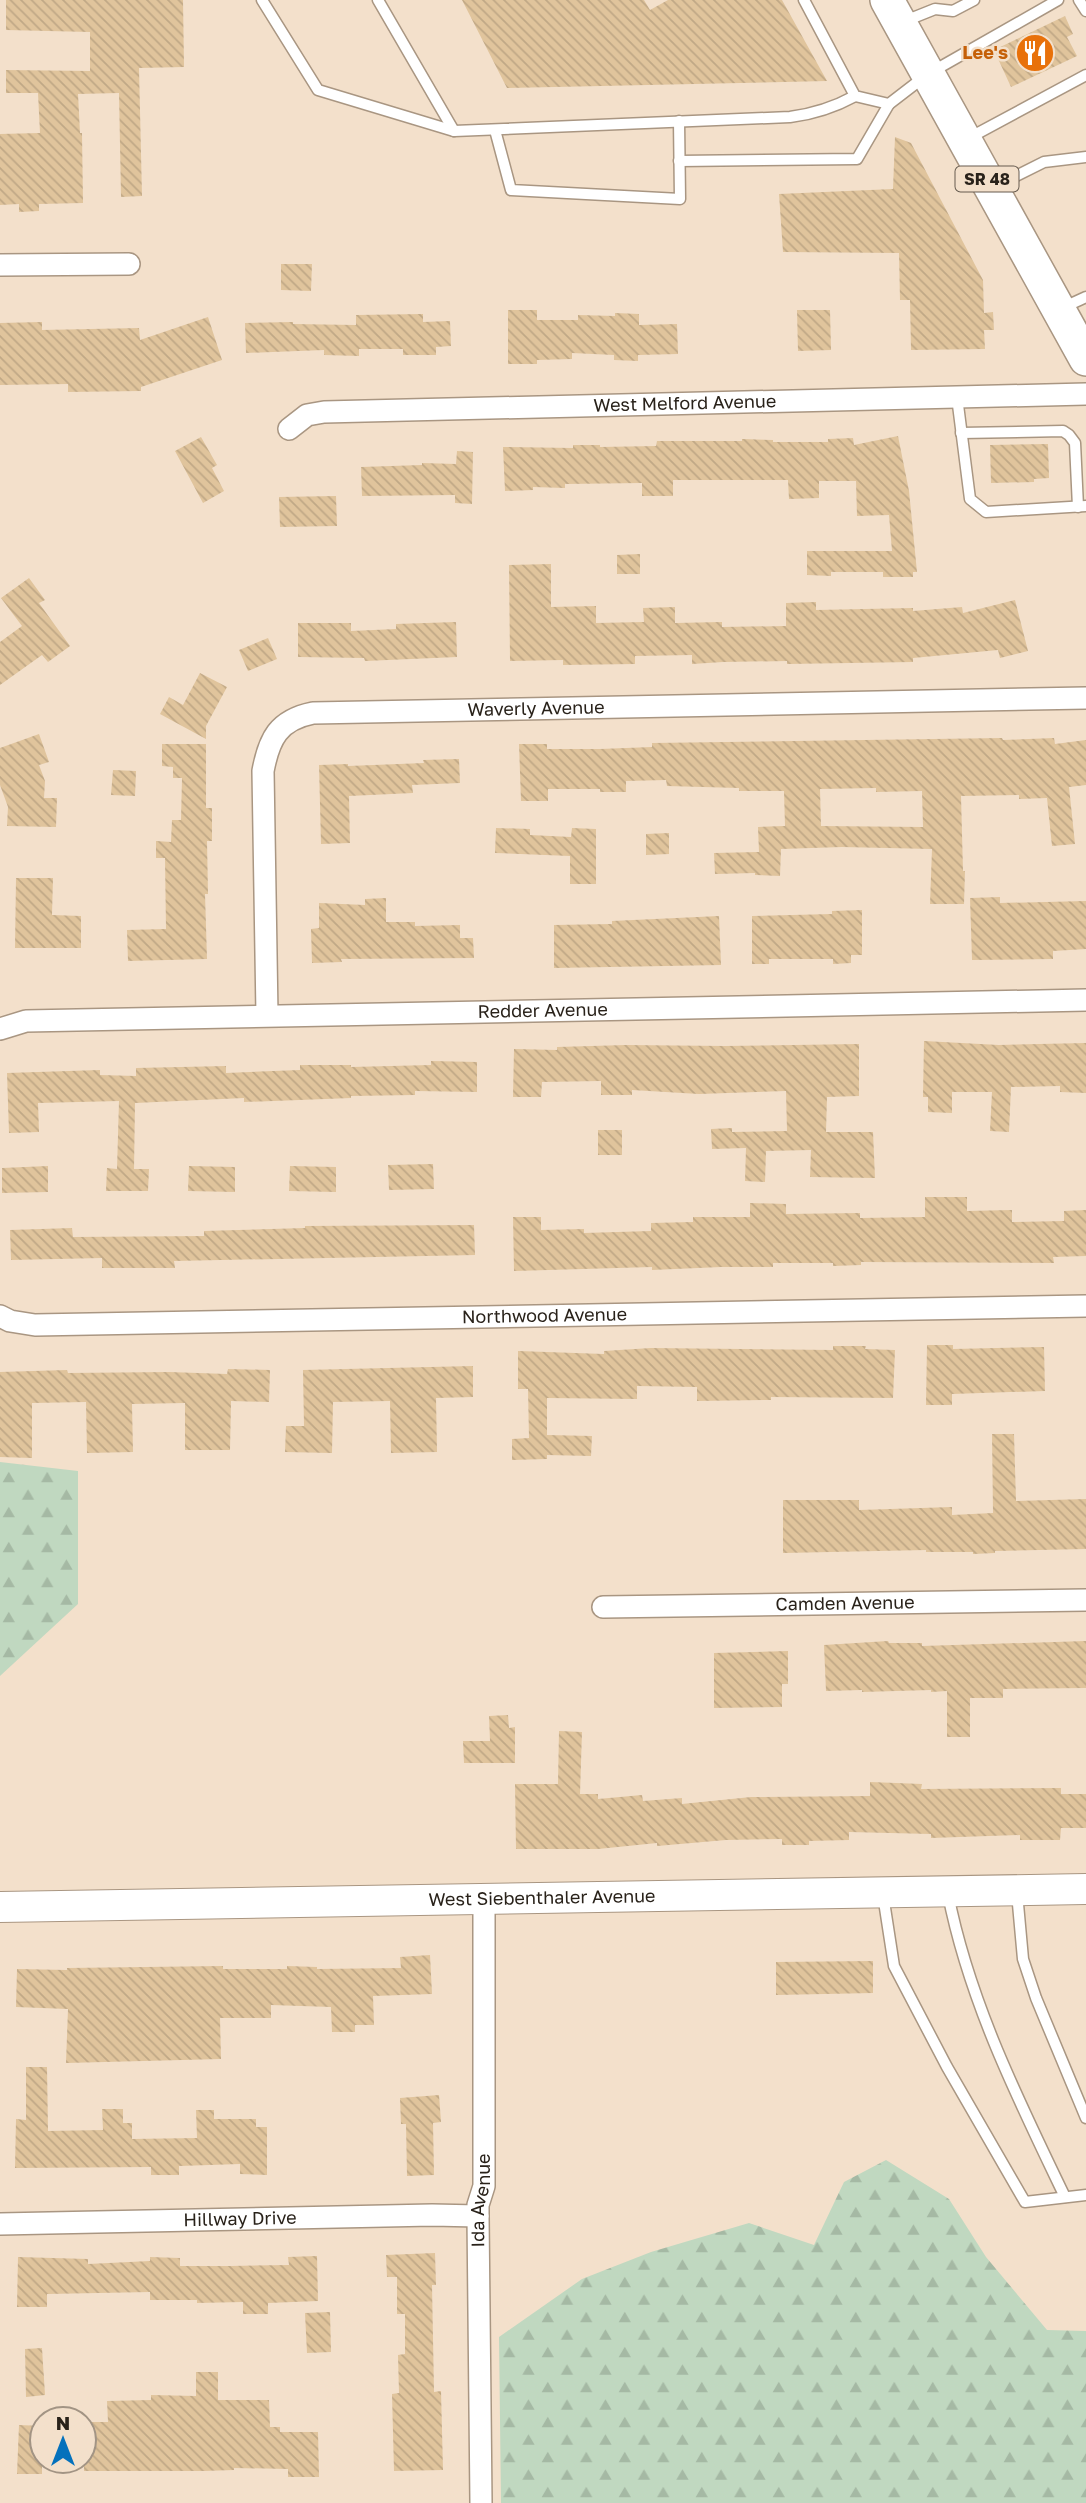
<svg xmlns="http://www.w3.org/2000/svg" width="1086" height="2503" font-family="'Golos Text',sans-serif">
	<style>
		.forest { fill: url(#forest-firs) }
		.building { fill: url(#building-back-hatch); fill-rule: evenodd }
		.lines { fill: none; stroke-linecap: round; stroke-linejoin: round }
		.service-casing { stroke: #a99682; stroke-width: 13 }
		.minor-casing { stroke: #a99682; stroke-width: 24 }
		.secondary-casing { stroke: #a99682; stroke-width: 32 }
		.primary-casing { stroke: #a99682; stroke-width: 36 }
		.service { stroke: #fff; stroke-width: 10 }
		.minor { stroke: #fff; stroke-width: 21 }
		.secondary { stroke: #fff; stroke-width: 30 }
		.primary { stroke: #fff; stroke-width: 33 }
		.labels { text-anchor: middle; stroke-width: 5; stroke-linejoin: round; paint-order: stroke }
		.shield { fill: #f3e0cb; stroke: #665b4f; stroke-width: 2 }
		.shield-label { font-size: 16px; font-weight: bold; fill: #29221a }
		.food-label { font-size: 18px; font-weight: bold; fill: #c56008; stroke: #f3e0cb; text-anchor: end }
		.street-label { font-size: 18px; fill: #29221a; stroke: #f3e0cb }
	</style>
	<defs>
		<pattern id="forest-firs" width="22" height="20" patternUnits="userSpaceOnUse" patternTransform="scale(1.75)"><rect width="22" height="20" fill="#c0d8c0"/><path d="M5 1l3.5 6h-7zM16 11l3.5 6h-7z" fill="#a5b9a4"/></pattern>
		<pattern id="building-back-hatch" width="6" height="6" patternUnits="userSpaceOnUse" patternTransform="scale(1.75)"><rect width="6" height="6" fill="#e0c49c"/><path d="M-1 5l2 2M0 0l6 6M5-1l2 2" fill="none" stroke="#c0a886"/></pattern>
	</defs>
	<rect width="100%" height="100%" fill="#f3e0cb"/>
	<!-- forest -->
	<g class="forest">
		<polygon points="0,1462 78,1471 78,1604 0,1676"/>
		<polygon points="886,2160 949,2199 986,2257 1047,2330 1086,2331 1086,2503 501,2503 499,2337 582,2279 651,2252 749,2223 814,2245 844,2182"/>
	</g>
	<!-- building -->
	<g class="building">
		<polygon points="6,0 183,0 184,67 139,68 142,196 121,197 119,93 78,94 80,133 82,133 83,203 39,204 39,211 19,212 19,204 0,205 0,134 40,133 38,93 6,93 6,70 90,71 90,32 6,30"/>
		<polygon points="462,0 644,0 650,10 668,0 782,0 827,81 507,88"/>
		<polygon points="1065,16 1073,34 1067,37 1077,56 1011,87 994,50"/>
		<polygon points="895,137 911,143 983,280 984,313 993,312 994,330 984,330 985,349 911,350 910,300 900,300 899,253 783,252 779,194 893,189"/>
		<polygon points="281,264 312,264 311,291 281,290"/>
		<polygon points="508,310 537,310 537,320 578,320 578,315 615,316 615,313 639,314 639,325 677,324 678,354 638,355 638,361 614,360 614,355 572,353 572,359 537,360 537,364 508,364"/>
		<polygon points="797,310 830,310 831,350 798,351"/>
		<polygon points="423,314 423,322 450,321 451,346 436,347 436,355 403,355 403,349 359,349 359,356 324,355 324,350 246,353 245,323 293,322 293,324 356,325 356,315"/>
		<polygon points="208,317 222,360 141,387 141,391 68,392 68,384 0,385 0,323 42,322 42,330 139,328 140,340"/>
		<polygon points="898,436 909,491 917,572 913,572 913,577 883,577 883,572 831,572 831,576 807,575 807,551 892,551 889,515 857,516 856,481 819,481 819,498 789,499 788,480 673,480 673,496 642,496 642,483 565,484 565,488 533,487 533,490 505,491 503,447 573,448 573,445 600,445 600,447 656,446 657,441 742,441 742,439 773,440 773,442 828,442 828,439 853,438 854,445"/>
		<polygon points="201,437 217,465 212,468 224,491 203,503 175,451"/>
		<polygon points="1048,444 1049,478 1034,479 1034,482 991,483 990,445"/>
		<polygon points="457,451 473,452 472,504 455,503 455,495 362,496 361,467 422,465 422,463 456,464"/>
		<polygon points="336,496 337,526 280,527 279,497"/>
		<polygon points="640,554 640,574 617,574 617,555"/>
		<polygon points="551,564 551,607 596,606 596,623 644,622 643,608 675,607 675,623 722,622 722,627 786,626 786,603 816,602 816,610 913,608 913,611 962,607 963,613 1015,600 1028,651 1000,658 998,650 913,658 913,662 787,664 787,661 723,662 692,664 692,655 635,656 635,664 563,665 563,660 510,661 509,565"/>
		<polygon points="29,578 45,600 39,603 70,646 48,662 42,655 0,685 0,642 22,626 1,598"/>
		<polygon points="456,622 457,657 365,661 364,658 298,657 298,623 351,623 351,631 396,629 396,624"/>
		<polygon points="268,638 277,659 248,671 239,650"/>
		<polygon points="200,673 227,687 206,726 206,739 160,714 169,697 183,705"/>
		<polygon points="39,734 49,762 39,765 45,781 44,798 57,798 56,827 7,826 8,807 0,785 0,748"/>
		<path d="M1002,738L1003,740L1054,738L1055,744L1086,740V785L1069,787L1075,844L1052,846L1047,798L1019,799V795L961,796L963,871H965L964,904H930L932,849L842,847L781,849L780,876L755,875V873L715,874L714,853L759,852L758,827L785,826L784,791H739V788L667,786L666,780L626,781V792H600V789H548V801H521L519,744H547V749H600L652,747V743ZM876,788V792L922,791L923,827L821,826L820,789Z"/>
		<polygon points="162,744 206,744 206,808 212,808 212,841 207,841 208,894 205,894 207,959 128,961 127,930 166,929 165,858 156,858 156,841 171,842 172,820 181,820 182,778 173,778 173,767 162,766"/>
		<polygon points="459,759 460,783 412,785 413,793 349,796 350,843 321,844 319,765 348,764 348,766 424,763 423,760"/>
		<polygon points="113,770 136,771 135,796 111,795"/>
		<polygon points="496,828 530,829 530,835 571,837 572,828 596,829 596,884 570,884 570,856 495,853"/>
		<polygon points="669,833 669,854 646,855 646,834"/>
		<polygon points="16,878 53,878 52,915 81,916 81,948 15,948"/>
		<polygon points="1000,897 1000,903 1086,901 1086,949 1053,951 1053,959 972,960 970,898"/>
		<polygon points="386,898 386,922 415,922 415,926 460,925 460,938 473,938 474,958 341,959 342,962 312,963 311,929 319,928 319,903 365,905 365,899"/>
		<polygon points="862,910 862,955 851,955 851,963 833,964 833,959 769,959 769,964 752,964 752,916 832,914 832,911"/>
		<polygon points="719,916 721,965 554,968 554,925 612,924 612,921"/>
		<polygon points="924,1041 999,1045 1086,1043 1086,1093 1060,1092 1060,1086 1011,1087 1009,1132 990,1131 992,1092 952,1092 952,1113 928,1112 928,1097 923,1097"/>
		<polygon points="859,1044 859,1096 827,1097 826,1132 873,1132 875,1178 810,1177 811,1150 766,1151 765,1182 745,1181 746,1148 712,1149 711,1129 732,1128 732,1132 787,1131 786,1091 699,1094 632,1090 632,1095 601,1095 601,1081 542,1082 541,1097 513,1097 514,1049 557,1050 557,1047 626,1045 725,1046"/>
		<polygon points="431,1061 477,1062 477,1092 415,1091 415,1095 351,1096 351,1098 244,1102 244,1098 135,1103 134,1169 149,1169 148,1191 106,1191 107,1168 117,1169 119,1101 38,1103 39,1132 9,1133 7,1073 100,1070 100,1075 136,1076 136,1068 226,1066 226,1073 300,1070 300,1065 351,1065 351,1067 431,1065"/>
		<rect x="598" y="1130" width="24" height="25"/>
		<polygon points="433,1164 434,1189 389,1190 388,1165"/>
		<polygon points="48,1166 48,1192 2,1193 2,1168"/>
		<polygon points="189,1166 235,1167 235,1192 188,1191"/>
		<polygon points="290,1166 336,1167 336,1192 289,1191"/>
		<polygon points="925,1197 967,1197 967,1211 1012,1210 1012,1222 1064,1221 1064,1211 1086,1210 1086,1256 1053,1257 1054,1263 861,1262 861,1265 833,1266 833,1263 773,1263 773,1267 721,1267 652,1270 652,1267 514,1271 513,1217 541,1217 541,1230 584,1229 584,1233 651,1231 651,1223 693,1222 693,1217 750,1217 750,1203 786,1204 786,1214 860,1213 860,1218 925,1217"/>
		<polygon points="474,1225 475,1255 174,1261 175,1268 102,1268 102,1258 11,1260 10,1230 72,1228 73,1237 204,1236 204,1231 305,1228 305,1226"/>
		<polygon points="927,1345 953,1345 953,1349 1044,1347 1045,1391 952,1394 952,1405 926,1405"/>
		<polygon points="833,1346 866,1346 865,1349 895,1350 893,1398 771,1397 771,1400 697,1401 697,1387 637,1386 637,1399 547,1398 547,1435 592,1436 591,1456 547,1455 547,1459 512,1460 512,1439 529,1438 528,1389 518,1389 518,1351 604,1354 604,1351 651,1348 833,1350"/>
		<polygon points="473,1366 473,1397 436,1398 437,1452 391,1453 390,1401 333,1402 332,1453 285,1452 286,1426 304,1426 303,1370"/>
		<polygon points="228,1369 270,1370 269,1402 231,1401 230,1450 185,1450 185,1403 132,1404 133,1452 87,1453 86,1402 32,1403 32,1458 0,1457 0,1372 67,1370 68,1373 169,1372 227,1374"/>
		<polygon points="992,1434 1014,1434 1016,1501 1086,1499 1086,1549 995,1551 995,1553 973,1554 973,1552 926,1552 926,1550 783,1553 783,1500 859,1500 859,1510 952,1507 952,1515 993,1513"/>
		<polygon points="888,1641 889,1643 922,1643 922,1646 1086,1641 1086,1688 1003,1689 1003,1698 970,1698 970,1737 947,1737 947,1691 931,1692 931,1690 862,1692 862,1690 826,1691 824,1645"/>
		<polygon points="788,1651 788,1684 782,1684 782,1707 714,1708 714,1653"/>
		<polygon points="508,1715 509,1728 515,1727 515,1763 464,1763 463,1741 490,1741 489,1716"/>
		<polygon points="559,1731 582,1732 580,1794 598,1794 598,1799 642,1795 643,1801 682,1798 682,1804 751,1797 870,1796 870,1782 922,1784 921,1789 1061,1788 1061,1794 1086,1794 1086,1828 1061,1828 1060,1840 1020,1840 1020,1835 931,1838 931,1834 849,1832 849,1840 809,1841 809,1845 782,1845 782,1839 726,1840 657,1846 657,1843 598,1849 516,1849 515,1784 558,1784"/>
		<polygon points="430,1955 432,1994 373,1996 374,2025 355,2025 355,2032 332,2032 331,2007 271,2005 271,2018 220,2018 221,2059 66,2063 68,2009 16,2007 17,1969 67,1970 67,1968 223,1966 223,1969 287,1969 287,1966 317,1967 317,1969 401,1968 400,1957"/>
		<polygon points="873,1961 873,1993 776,1995 776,1962"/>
		<polygon points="26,2067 47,2067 48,2131 103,2130 102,2109 123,2109 123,2123 132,2123 132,2139 197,2138 196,2110 214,2110 214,2119 256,2119 256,2127 267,2127 267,2175 240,2174 240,2164 179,2166 179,2175 151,2175 151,2167 15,2168 16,2119 26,2120"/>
		<polygon points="439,2095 441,2122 433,2123 434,2175 407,2176 406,2124 401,2124 400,2098"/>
		<polygon points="435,2253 436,2285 432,2285 434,2392 441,2391 443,2470 394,2471 392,2394 399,2393 398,2355 405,2354 405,2314 397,2314 397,2277 387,2277 386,2255"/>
		<polygon points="317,2256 318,2301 268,2303 268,2314 243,2314 243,2302 197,2303 197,2300 150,2300 150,2292 47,2294 47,2307 17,2307 18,2257 88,2259 88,2264 150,2261 150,2257 180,2258 180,2266 230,2266 289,2265 288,2257"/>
		<polygon points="330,2312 331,2352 307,2353 305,2313"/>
		<polygon points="42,2348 45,2395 26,2397 25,2349"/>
		<polygon points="196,2372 218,2372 218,2400 269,2400 270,2427 280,2427 280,2432 318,2432 319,2477 288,2477 288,2469 234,2468 234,2470 204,2471 84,2471 84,2422 108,2422 107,2401 151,2400 151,2395 196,2396"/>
		<polygon points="19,2425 42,2426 42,2474 17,2474"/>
	</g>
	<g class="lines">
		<!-- service casing -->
		<g class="service-casing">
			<g id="service">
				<path d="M262,0L318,90L454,131L790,117C814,114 833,108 855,96"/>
				<polyline points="378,0 454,131"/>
				<polyline points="804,0 855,96 889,104 928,74 1058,0"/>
				<polyline points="1079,0 1086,11"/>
				<polyline points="905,21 935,9 953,11 974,0"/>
				<polyline points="495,130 511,190 680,199 679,121"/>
				<polyline points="967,139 1086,75"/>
				<polyline points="679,161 857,159 889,104"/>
				<polyline points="994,187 1044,162 1086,157"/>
				<polyline points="1062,308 1086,297"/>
				<polyline points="957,397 970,499 986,512 1086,506"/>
				<polyline points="961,433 1063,431 1069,435 1075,443 1078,507"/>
				<polyline points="1017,1893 1023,1959 1036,1998 1086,2118"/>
				<path d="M948,1894C969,2001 1018,2099 1065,2197"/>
				<polyline points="883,1895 894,1966 947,2067 1025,2202 1086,2195"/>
			</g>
		</g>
		<!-- minor casing -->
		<g class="minor-casing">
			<g id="minor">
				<polyline points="0,265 129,264"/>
				<path id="s1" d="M289,429L307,415L324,412L1086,394"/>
				<path id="s2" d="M267,1015L263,771C269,739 278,720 313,713L1086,698"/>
				<path id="s3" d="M0,1029L26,1021L1086,1000"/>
				<path id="s4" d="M0,1316L10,1321L35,1325L1086,1306"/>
				<path id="s5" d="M603,1607L1086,1600"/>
				<path id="s6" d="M0,2224L432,2215L478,2216"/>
				<path id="s7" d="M481,2503L478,2216V2205L484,2186V1898"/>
			</g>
		</g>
		<!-- secondary casing -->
		<g class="secondary-casing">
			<g id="secondary">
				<path id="s8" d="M0,1907L1086,1889"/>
			</g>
		</g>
		<!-- primary casing -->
		<g class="primary-casing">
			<polyline id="primary" points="887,0 1086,359"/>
		</g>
		<!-- service -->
		<use href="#service" class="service"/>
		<!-- minor -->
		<use href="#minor" class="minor"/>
		<!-- secondary -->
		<use href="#secondary" class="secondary"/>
		<!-- primary -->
		<use href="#primary" class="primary"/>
	</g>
	<!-- icons -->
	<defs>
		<g id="restaurant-disc" transform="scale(2.0125)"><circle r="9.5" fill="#e8710a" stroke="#f3e0cb"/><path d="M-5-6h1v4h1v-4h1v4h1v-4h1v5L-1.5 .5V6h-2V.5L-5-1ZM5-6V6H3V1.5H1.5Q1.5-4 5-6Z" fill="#fff"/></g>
	</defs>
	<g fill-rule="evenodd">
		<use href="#restaurant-disc" x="1035" y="53"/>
	</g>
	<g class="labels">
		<!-- shield labels -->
		<rect class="shield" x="955.5" y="166.5" width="63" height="25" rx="5"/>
		<g class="shield-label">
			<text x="987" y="185">SR 48</text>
		</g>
		<!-- food labels -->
		<g class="food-label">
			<text x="1008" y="59">Lee's</text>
		</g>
		<!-- street labels -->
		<g class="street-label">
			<text dy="6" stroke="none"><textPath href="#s1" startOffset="401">West Melford Avenue</textPath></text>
			<text dy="6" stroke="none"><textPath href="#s2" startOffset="550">Waverly Avenue</textPath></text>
			<text dy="6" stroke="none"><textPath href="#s3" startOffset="544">Redder Avenue</textPath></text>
			<text dy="6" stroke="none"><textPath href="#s4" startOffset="546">Northwood Avenue</textPath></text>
			<text dy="6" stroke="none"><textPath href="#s5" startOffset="242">Camden Avenue</textPath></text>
			<text dy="6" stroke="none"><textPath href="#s8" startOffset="542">West Siebenthaler Avenue</textPath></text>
			<text dy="6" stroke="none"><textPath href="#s7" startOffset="303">Ida Avenue</textPath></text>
			<text dy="6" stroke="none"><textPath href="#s6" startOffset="240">Hillway Drive</textPath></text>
		</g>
	</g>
	<!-- north arrow -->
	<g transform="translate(63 2440)"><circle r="33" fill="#f3e0cb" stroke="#a29484" stroke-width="2"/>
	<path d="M0-5L12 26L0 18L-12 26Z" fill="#0471bc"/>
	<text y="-10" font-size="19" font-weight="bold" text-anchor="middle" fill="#29221a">N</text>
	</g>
</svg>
